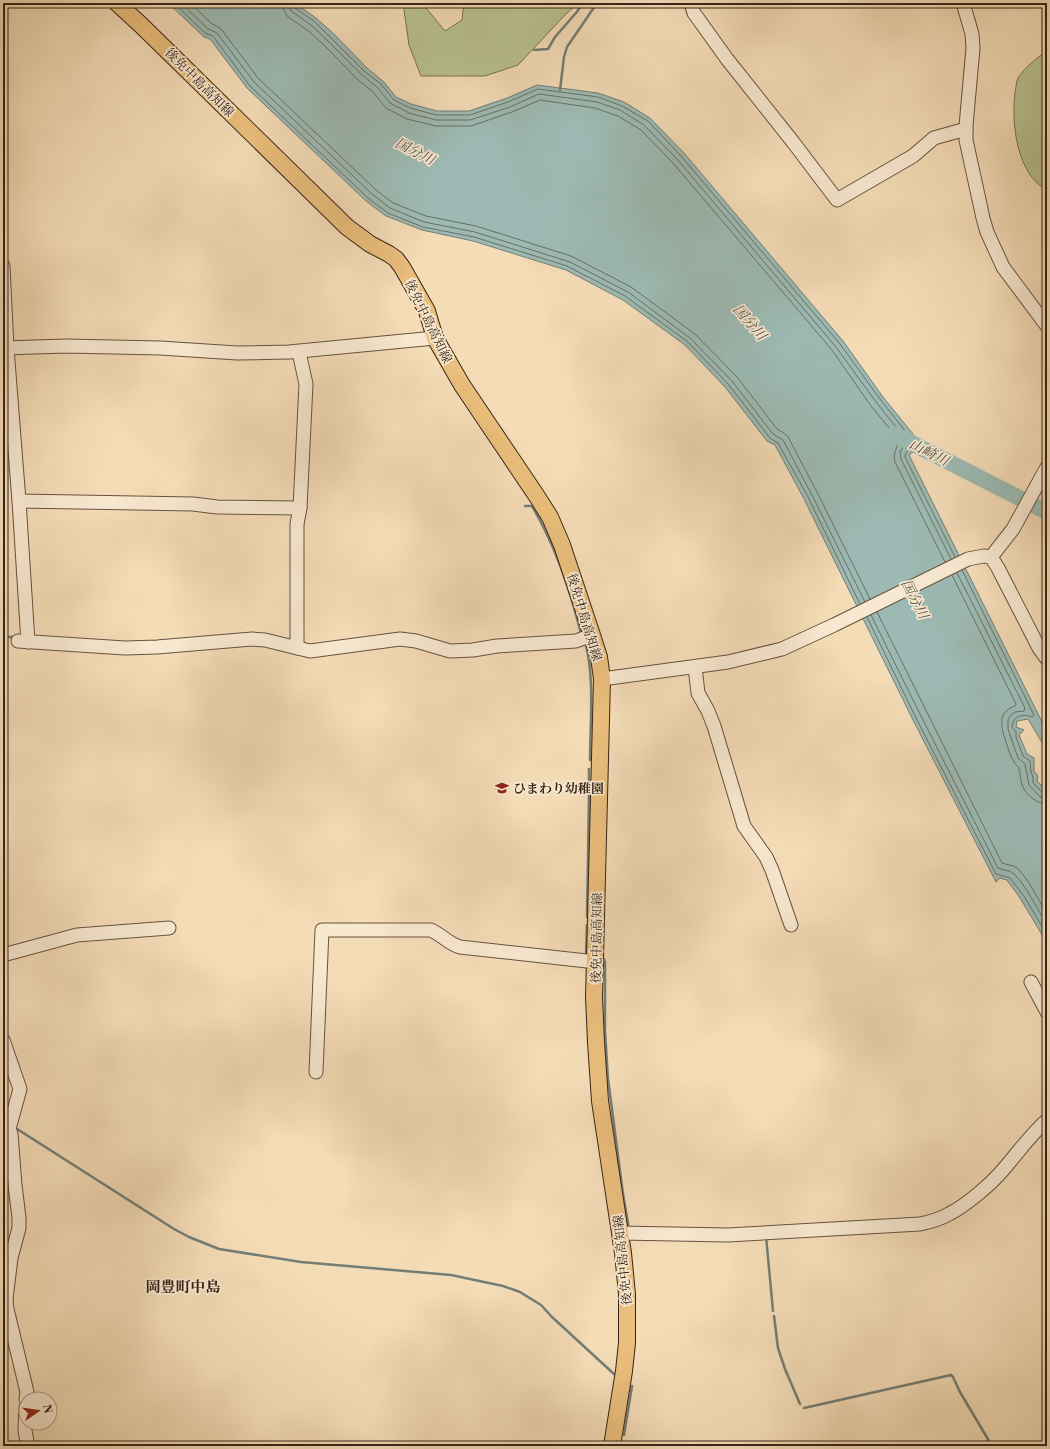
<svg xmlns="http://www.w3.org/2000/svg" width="1050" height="1449" font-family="'Libre Bodoni','Noto Serif JP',serif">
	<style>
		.green { fill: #b9c190; stroke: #787254 }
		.water { fill: #9cbab3; stroke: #747e75 }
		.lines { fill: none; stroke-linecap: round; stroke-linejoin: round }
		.shore { stroke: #6a6f66; stroke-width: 1 }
		.stream { stroke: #747e75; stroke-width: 2.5 }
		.river { stroke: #9cbab3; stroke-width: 16 }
		.minor-casing { stroke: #665240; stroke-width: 15 }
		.major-casing { stroke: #372419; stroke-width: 18 }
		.minor { stroke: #f8e8d0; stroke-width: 13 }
		.major { stroke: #eabe7c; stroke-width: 16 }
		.labels { text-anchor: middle; stroke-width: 3.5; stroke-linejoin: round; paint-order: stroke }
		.street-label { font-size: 13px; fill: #372419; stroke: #f8e8d0 }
		.poi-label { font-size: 13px; font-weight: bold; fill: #372419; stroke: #f8e8d0; text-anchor: start }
		.water-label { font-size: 14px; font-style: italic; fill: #555147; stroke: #f8e8d0 }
		.quarter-label { font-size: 15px; font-weight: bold; fill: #372419; stroke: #f8e8d0 }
	</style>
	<rect width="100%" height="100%" fill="#f4dcb7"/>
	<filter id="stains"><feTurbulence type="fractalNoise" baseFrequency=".005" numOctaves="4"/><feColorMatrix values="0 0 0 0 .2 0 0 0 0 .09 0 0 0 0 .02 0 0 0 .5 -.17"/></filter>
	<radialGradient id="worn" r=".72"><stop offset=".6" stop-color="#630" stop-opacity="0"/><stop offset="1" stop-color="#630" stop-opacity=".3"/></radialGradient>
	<!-- green -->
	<g class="green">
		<polygon points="403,3 422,3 445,31 462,20 464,3 578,3 565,15 518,65 485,76 421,76 409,45"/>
		<path d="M1047,51V190C1017,175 1011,123 1015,93C1016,89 1016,82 1018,78C1025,67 1037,58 1047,51Z"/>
	</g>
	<!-- water -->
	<polygon class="water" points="168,3 295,3 316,18 334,34 367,68 384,82 396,97 411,104 437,111 469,111 507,98 537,85 598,93 624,102 650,118 684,153 843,341 883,397 913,434 913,452 909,455 1047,732 1047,751 1028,719 1017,721 1016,727 1024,730 1019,735 1027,754 1034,758 1034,771 1038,776 1037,781 1047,791 1047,943 1020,898 1007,880 1000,878 996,882 914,722 804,499 775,445 767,441 725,387 685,345 623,300 566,270 473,241 422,230 386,216 366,201 247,88 210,39 204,37"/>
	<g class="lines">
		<!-- shore -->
		<g class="shore">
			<polyline points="174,3 205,33 213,36 250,86 368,198 388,213 423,227 474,237 567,266 625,296 688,342 729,385 770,438 778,443 808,497 860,604"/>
			<polyline points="181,3 208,29 217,33 254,82 372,194 390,208 424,222 475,232 570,262 628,292 690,338 732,381 773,434 783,440 812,495 865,602"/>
			<polyline points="190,3 211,23 221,29 258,78 376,190 393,203 426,216 476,226 571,256 631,287 695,334 737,377 777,429 784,433 788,437 817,492 870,599"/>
			<path d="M282,3L283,9L287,16L307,30L324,45L357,79L373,92L386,108L407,119L436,126H471L512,112L540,100L595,108L618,116L641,130L673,163L832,350L871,406L898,439C899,448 892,451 895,462L945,562"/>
			<polyline points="288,3 289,7 291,11 311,25 328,41 361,74 378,88 390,103 409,113 436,120 470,120 510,107 539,94 597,102 620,110 644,125 677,159 836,347 876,402 904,437 904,446 900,452 901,459 951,559"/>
			<polyline points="293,3 295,8 314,21 364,71 381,84 394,100 410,108 436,115 470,115 508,102 538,89 598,97 622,106 648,121 681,156 840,344 880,399 909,436 909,449 906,453 905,457 955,557"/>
			<path d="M962,570L1034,715L1032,717C1023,713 1013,716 1012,727L1016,732V737L1023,756L1030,761L1031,772L1033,777V783L1043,793H1047"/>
			<polyline points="957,573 1025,708 1024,711 1015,712 1010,716 1008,720 1008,729 1018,758 1025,764 1029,785 1040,797 1047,798"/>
			<path d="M952,575L1016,704L1015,706C1000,711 1000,722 1004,736C1007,744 1009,754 1014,762C1015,765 1019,766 1019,769C1021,775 1020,782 1023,787C1027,796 1038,804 1047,804"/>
			<path d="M877,612L1002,863C1007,865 1013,865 1017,868C1028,878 1039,901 1047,914"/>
			<path d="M871,615L922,718L998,868C1003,870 1009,870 1013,873C1024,882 1039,912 1047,925"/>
			<polyline points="867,617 917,720 996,874 1010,878 1024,896 1047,935"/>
		</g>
		<!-- stream -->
		<g class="stream">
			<polyline points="534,50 548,49 555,37 576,13 583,3"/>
			<polyline points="560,90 564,57 567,47 597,3"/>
			<path d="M525,506H532C555,545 570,589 581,634"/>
			<polyline points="3,637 15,637"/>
			<path d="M585,642C595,676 590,724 590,760"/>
			<polyline points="589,786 589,769"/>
			<polyline points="587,917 589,793"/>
			<polyline points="587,925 586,955 587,955"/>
			<polyline points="604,959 605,961 605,1031 608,1079 623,1194 629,1229"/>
			<polyline points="14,1127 174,1229 189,1237 219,1249 301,1262 451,1275 503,1286 520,1292 541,1305 552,1317 614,1374"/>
			<polyline points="766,1236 773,1311"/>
			<polyline points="774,1316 778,1348 785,1369 800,1404"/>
			<polyline points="804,1408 951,1375 953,1377 960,1392 992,1446"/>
			<polyline points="624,1435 632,1386"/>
			<polyline points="623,1442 637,1446"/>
		</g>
		<!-- river -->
		<polyline class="river" points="894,434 1047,512"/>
		<!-- minor casing -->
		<g class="minor-casing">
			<g id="minor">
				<polyline points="691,3 694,13 727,59 793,142 837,200 913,156 934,138 966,129"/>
				<polyline points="963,3 972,34 973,48 966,126 966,140 983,218 987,232 1003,267 1047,326"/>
				<polyline points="3,266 7,348 19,501 28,642"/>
				<polyline points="3,348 66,346 160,348 237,353 289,352 435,338"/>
				<polyline points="19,501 193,504 217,507 300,508"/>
				<polyline points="991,557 1013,529 1047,467"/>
				<polyline points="18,641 125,648 157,647 252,639 265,640 310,651 400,639 416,641 450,651 473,650 497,646 576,641 592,635"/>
				<polyline points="297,648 297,524 300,508 306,384 299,352"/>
				<polyline points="695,667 698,693 708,711 714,726 744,826 766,857 772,870 791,925"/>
				<polyline points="602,679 728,662 782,649 834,625 968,559 984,556 991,557 998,568 1039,648 1047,659"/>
				<polyline points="3,955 77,935 169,928"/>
				<polyline points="1031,982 1047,1012"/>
				<polyline points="3,1040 20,1089 9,1129"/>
				<path d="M316,1072L322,930H431C442,935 449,944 460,947L596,962"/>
				<polyline points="3,1126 10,1131 11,1134 15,1185 19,1218 19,1228 11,1258 6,1299 7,1309 27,1392 26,1399"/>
				<path d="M620,1233L728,1235L920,1224C930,1222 940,1219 949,1214C965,1206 990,1185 1002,1171C1017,1154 1030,1135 1047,1120"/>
				<polyline points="26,1407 25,1431 28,1446"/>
			</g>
		</g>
		<!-- major casing -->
		<g class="major-casing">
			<polyline id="major" points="117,3 141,25 347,227 370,244 389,254 396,259 402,267 427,311 435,338 462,385 536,495 550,517 562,545 592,635 599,657 602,679 594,997 596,1042 600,1101 623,1253 627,1294 627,1343 624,1371 612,1446"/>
		</g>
		<!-- minor -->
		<use href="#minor" class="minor"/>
		<!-- major -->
		<use href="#major" class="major"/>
	</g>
	<!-- icons -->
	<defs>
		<g id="school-bare" transform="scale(1.08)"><path d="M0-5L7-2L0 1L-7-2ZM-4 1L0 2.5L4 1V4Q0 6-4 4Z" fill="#8f2418" stroke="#f8e8d0" stroke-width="2.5" paint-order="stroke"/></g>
	</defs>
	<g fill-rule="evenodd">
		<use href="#school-bare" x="502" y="788"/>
	</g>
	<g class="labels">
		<!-- street labels -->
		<g class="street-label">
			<text transform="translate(200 82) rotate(45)" y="5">後免中島高知線</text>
			<text transform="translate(429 321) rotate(64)" y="5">後免中島高知線</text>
			<text transform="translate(585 617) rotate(73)" y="5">後免中島高知線</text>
			<text transform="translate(596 938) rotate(-89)" y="5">後免中島高知線</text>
			<text transform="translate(622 1260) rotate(-96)" y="5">後免中島高知線</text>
		</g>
		<!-- poi labels -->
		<g class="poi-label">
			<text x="513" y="793">ひまわり幼稚園</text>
		</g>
		<!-- water labels -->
		<g class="water-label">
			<text transform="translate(415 151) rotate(27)" y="5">国分川</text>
			<text transform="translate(750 322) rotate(49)" y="5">国分川</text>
			<text transform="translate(929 452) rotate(27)" y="5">山崎川</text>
			<text transform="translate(915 599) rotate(63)" y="5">国分川</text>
		</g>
		<!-- quarter labels -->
		<g class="quarter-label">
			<text x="183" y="1292">岡豊町中島</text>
		</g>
	</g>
	<!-- margin -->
	<rect width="1050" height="1449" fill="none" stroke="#f4dcb7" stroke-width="16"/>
	<rect x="4" y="4" width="1042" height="1441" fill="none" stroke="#372419" stroke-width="2"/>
	<rect x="8" y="8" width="1034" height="1433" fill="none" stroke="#372419"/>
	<!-- north arrow -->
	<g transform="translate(38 1411) rotate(77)"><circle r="19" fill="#f8e8d0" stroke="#ab9a87"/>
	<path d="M0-3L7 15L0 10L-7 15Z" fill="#8f2418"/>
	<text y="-6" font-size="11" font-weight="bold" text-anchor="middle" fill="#372419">N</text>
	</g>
	<rect width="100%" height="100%" filter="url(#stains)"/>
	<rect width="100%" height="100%" fill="url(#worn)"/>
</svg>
